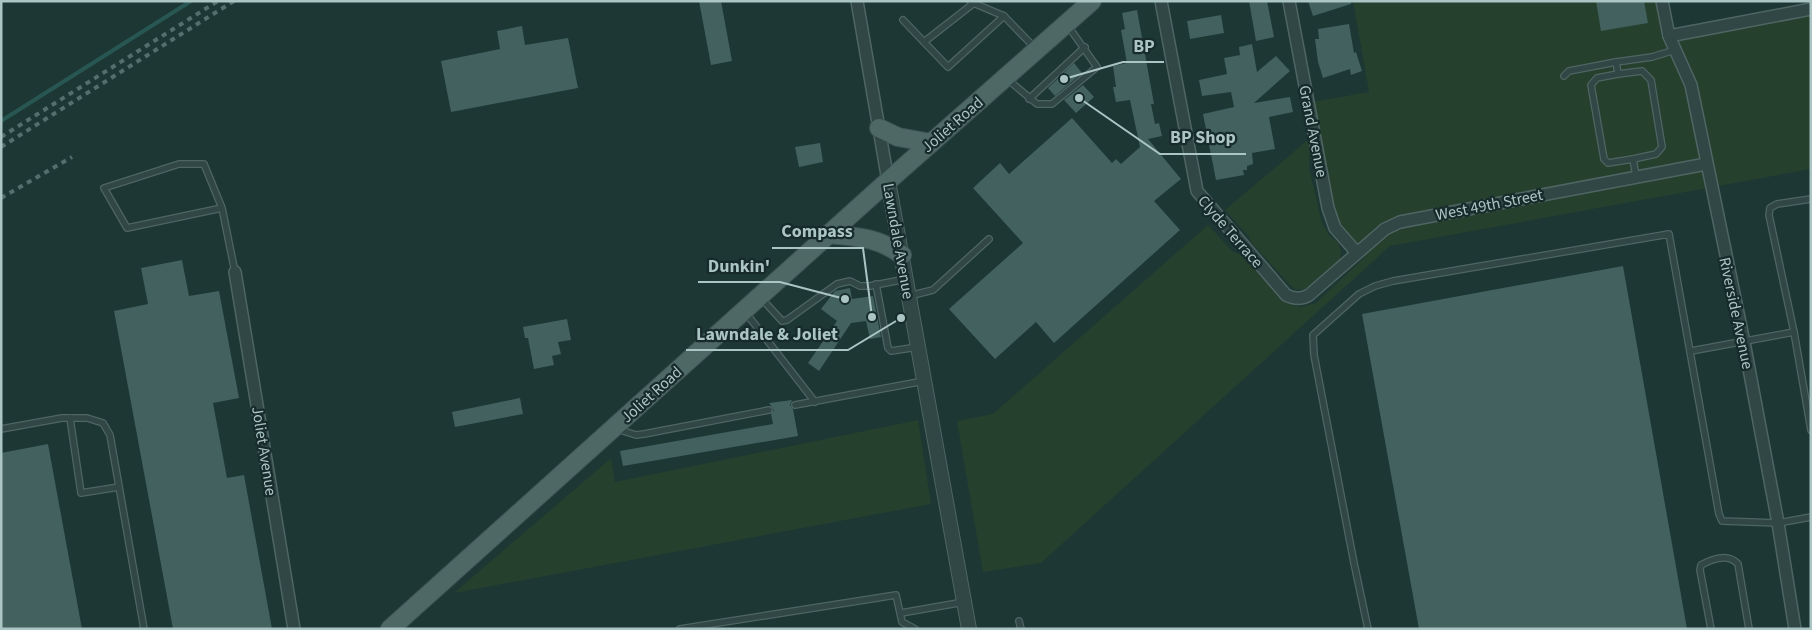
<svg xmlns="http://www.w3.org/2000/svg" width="1812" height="630" font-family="'Source Sans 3',sans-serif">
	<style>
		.green { fill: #26402e }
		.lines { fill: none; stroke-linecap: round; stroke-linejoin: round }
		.stream { stroke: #285753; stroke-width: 4 }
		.building { fill: #42615f }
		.service-casing { stroke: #4e6564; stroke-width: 8 }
		.minor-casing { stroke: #4e6564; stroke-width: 14 }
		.tertiary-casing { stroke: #4e6564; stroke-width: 16 }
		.primary-casing { stroke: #3d5352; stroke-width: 20 }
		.service { stroke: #304745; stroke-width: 5.5 }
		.minor { stroke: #304745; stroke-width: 11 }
		.tertiary { stroke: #304745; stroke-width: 14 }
		.primary { stroke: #4e6866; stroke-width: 18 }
		.rail { stroke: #526f6d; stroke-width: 4; stroke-dasharray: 5 5; stroke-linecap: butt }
		.labels { text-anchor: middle; stroke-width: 4.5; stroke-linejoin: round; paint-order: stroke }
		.street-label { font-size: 16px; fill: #aac5c4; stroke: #162b2a }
		.leader { fill: none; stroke: #aac5c4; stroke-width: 2 }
		.callout-dot { fill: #aac5c4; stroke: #162b2a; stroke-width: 2 }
		.callout-label { font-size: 18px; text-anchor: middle; font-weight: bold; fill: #aac5c4; stroke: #162b2a; stroke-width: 4.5; stroke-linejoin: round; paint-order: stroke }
	</style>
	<rect width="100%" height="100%" fill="#1d3734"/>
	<!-- green -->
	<g class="green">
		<polygon points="1353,1 1660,1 1667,38 1811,12 1811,169 1390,246 1041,563 983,572 957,421 993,414 1208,225 1233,252 1240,254 1283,301 1300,307 1316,303 1365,257 1338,229 1331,207 1312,102 1369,92"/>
		<polygon points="1310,138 1309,168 1322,223 1329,235 1338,243 1341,252 1340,259 1305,289 1296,290 1289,284 1252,243 1249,237 1225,210"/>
		<polygon points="918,420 931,504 454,593 611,458 615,482"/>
	</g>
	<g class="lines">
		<!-- stream -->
		<polyline class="stream" points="1,121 191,1"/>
	</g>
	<!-- building -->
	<g class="building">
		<polygon points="699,1 721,1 732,61 711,65"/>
		<polygon points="1249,1 1267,1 1274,37 1256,41"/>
		<polygon points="1308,1 1351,1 1351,4 1313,16"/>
		<polygon points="1596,1 1644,1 1648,23 1601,31"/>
		<polygon points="1137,10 1154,104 1151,104 1155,124 1159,123 1162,136 1148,139 1181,179 1154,201 1180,230 1054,343 1036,322 995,359 949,309 1023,243 973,188 1000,163 1009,174 1072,118 1112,163 1116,159 1121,164 1140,147 1130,100 1116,102 1113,87 1116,87 1113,66 1127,63 1121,30 1125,29 1122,13"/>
		<polygon points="1221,15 1224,33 1190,39 1187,21"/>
		<polygon points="1349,24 1354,53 1356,52 1362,71 1351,75 1350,69 1323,78 1318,62 1315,39 1319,39 1318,29"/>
		<polygon points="522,26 525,45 568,38 578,88 451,112 441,61 500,49 497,31"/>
		<polygon points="1252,44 1257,72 1276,56 1290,71 1254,103 1290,97 1293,112 1269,117 1275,149 1252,153 1253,164 1247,166 1247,170 1243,170 1244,175 1216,180 1203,114 1234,107 1231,92 1202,96 1199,80 1227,74 1224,58 1240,55 1239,47"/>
		<polygon points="1074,63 1082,73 1055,96 1048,88"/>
		<polygon points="1083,85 1094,97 1076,113 1064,100"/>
		<polygon points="820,143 823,162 799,167 795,147"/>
		<polygon points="182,260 189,296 219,291 239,398 213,403 227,478 244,475 272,629 173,629 114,311 148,304 141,268"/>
		<polygon points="1623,266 1687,629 1419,629 1362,314"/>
		<polygon points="850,288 852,299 873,296 881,337 870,339 866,321 851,323 819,371 808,363 837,321 821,309 835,291"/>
		<polygon points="567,319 571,340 558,342 561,354 552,356 554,365 534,369 528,338 525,338 523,327"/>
		<polygon points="520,398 523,414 455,427 452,412"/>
		<polygon points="792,400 790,405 793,409 798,436 623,466 620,451 773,424 771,414 774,410 769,403"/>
		<polygon points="48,444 82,629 1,629 1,453"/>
	</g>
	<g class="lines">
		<!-- service casing -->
		<g class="service-casing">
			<g id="service">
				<polyline points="971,2 1004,16 1035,48"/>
				<polyline points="974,3 924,42 948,67 1004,16"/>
				<polyline points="903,20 924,42"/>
				<polyline points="1618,74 1642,71 1651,80 1662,147 1656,154 1633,159"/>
				<polyline points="1564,76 1569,71 1616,62"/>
				<polyline points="1007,79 1037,104 1052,104 1097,67 1068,26"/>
				<polyline points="1029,99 1085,47"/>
				<polyline points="1636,176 1633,159 1608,163 1604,159 1591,85 1597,78 1618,74 1616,62 1652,57 1675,50"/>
				<polyline points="1811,199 1777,204 1770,208 1769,215 1794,332 1811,430"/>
				<polyline points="222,208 204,164 179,164 104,188 127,228 222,208 235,272"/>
				<polyline points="876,284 888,348 891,351 918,347"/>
				<polyline points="909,296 933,290 989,239"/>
				<polyline points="762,299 782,321 787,320 837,284 850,281 860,286 870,286 906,279"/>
				<polyline points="746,313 815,402"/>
				<polyline points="1691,351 1794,332"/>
				<polyline points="795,405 924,381"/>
				<polyline points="70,418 81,493 119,487"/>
				<polyline points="1,429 62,418 87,418 103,423 110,435 144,629"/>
				<polyline points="617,429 636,435 644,434 769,410"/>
				<polyline points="901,613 964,602"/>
				<polyline points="1019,621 1021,629"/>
				<polyline points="680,629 896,595 902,622 915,629"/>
				<polyline points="1368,629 1354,563 1314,355 1313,335 1359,294 1375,286 1393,281 1669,234 1719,514 1722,521 1778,523 1811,517"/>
				<path d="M1711,629L1700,570L1701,565C1712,559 1728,553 1738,564L1749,629"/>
			</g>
		</g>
		<!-- minor casing -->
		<g class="minor-casing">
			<g id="minor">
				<polyline points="857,1 888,181"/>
				<path d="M1161,1L1197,191L1286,295C1294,299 1301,300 1309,295L1385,229L1400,222L1706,164"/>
				<polyline points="1289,1 1328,208 1335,228 1357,253"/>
				<polyline points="1662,1 1669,36 1691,85 1744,342 1778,523 1795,629"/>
				<polyline points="1669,36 1811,9"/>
				<polyline points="235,272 294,629"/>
			</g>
		</g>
		<!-- tertiary casing -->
		<g class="tertiary-casing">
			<polyline id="tertiary" points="888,181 969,629"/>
		</g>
		<!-- primary casing -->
		<g class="primary-casing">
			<g id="primary">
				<polyline points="879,128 898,137 931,143"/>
				<path d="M829,234C857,237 878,237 902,255"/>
				<polyline points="390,629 888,181 1092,1"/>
			</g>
		</g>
		<!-- service -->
		<use href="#service" class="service"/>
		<!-- minor -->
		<use href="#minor" class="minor"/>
		<!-- tertiary -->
		<use href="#tertiary" class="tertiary"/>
		<!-- primary -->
		<use href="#primary" class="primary"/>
		<!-- rail -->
		<g class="rail">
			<polyline points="1,137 218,1"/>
			<polyline points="1,147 234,1"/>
			<polyline points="1,198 72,157"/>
		</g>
	</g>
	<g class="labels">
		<!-- street labels -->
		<g class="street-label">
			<text transform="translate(952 124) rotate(-41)" y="6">Joliet Road</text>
			<text transform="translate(1314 131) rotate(79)" y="6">Grand Avenue</text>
			<text transform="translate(1489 204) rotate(-11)" y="6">West 49th Street</text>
			<text transform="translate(1231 231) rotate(49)" y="6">Clyde Terrace</text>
			<text transform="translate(899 241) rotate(80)" y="6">Lawndale Avenue</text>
			<text transform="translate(1737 313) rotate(78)" y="6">Riverside Avenue</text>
			<text transform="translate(651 394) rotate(-42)" y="6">Joliet Road</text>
			<text transform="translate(265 451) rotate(81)" y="6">Joliet Avenue</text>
		</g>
	</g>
	<!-- callouts -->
	<path class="leader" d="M1064 79L1123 62H1164M1079 98L1160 154H1246M872 317L863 248H772M845 299L780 282H698M901 318L848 350H686"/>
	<g class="callout-dot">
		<circle cx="1064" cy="79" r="5"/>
		<circle cx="1079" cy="98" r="5"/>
		<circle cx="872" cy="317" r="5"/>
		<circle cx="845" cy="299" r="5"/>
		<circle cx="901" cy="318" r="5"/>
	</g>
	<g class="callout-label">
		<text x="1144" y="52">BP</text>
		<text x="1203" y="143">BP Shop</text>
		<text x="817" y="237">Compass</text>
		<text x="739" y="272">Dunkin'</text>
		<text x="767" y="340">Lawndale &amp; Joliet</text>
	</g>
	<!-- border -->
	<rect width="1812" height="630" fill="none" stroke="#aac5c4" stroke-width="5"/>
</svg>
